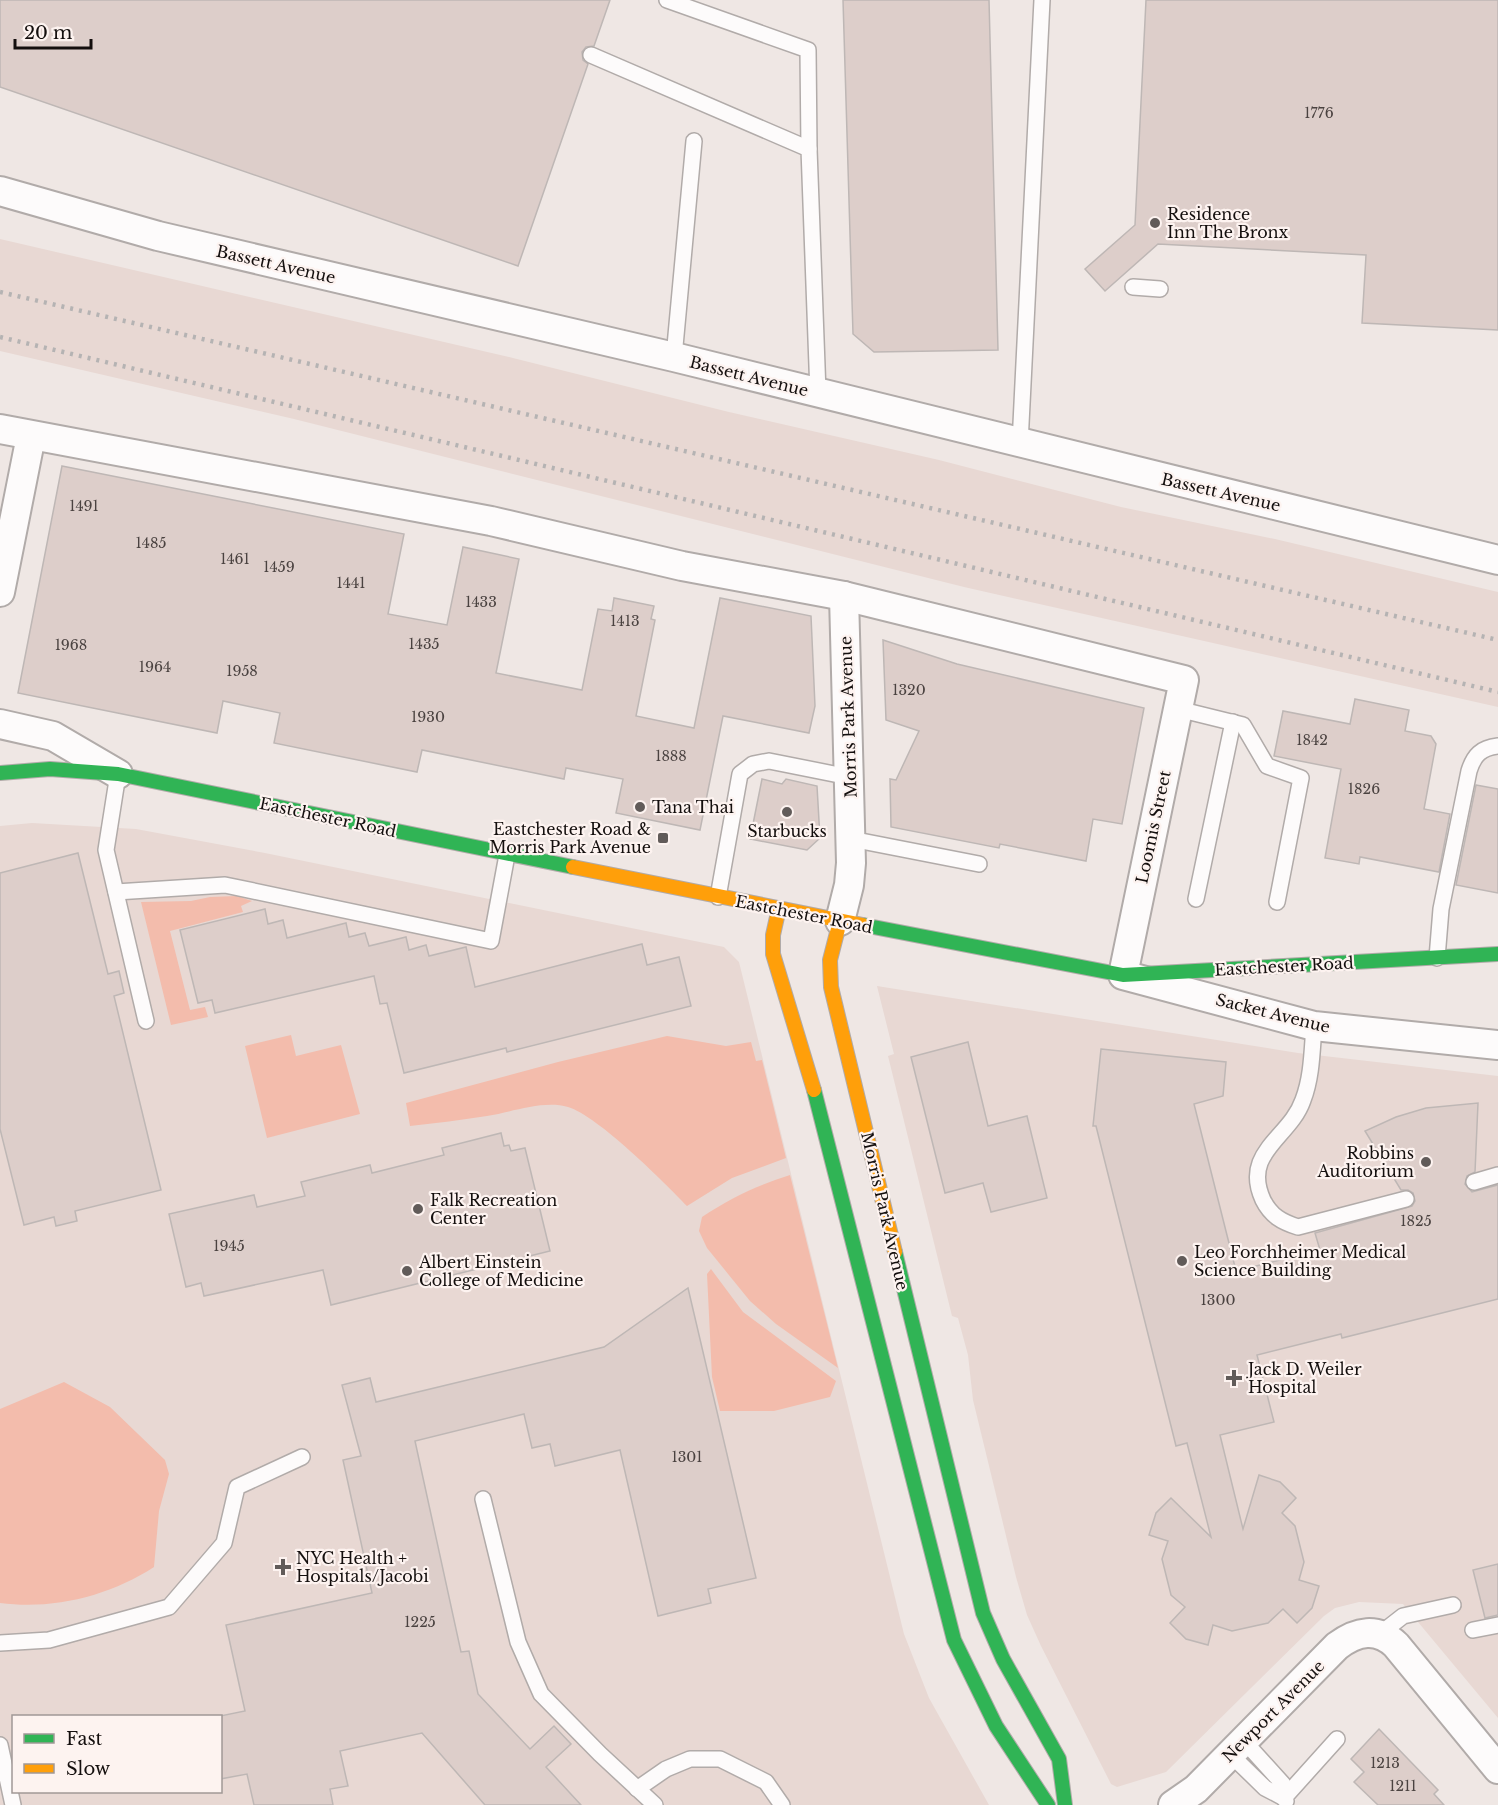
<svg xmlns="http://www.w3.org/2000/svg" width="1498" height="1805" font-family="'Libre Baskerville',serif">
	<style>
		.built { fill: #e8d8d3; fill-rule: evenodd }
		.green { fill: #f3bcac }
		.building { fill: #ddceca; stroke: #beb7b5; stroke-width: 1.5 }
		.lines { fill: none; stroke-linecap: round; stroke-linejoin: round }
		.lane-casing { stroke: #b1aba9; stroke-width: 18 }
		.street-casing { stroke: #b1aba9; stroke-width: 32 }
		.fast-casing { stroke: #b1aba9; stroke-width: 16 }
		.slow-casing { stroke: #b1aba9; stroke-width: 16 }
		.lane { stroke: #fdfbfb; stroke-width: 15 }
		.street { stroke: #fdfbfb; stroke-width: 28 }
		.fast { stroke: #30b455; stroke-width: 14 }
		.slow { stroke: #ff9f0a; stroke-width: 14 }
		.rail { stroke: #b5b3b3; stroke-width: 4.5; stroke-dasharray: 3 6; stroke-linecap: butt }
		.poi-dot { fill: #615b59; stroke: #fdf3f0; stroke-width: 2 }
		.labels { text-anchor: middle; stroke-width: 4.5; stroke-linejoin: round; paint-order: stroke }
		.number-label { font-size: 14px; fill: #4a4240 }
		.poi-label { font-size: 16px; fill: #140f0e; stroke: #fdf3f0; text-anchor: start }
		.street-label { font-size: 16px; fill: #140f0e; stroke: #fdf3f0 }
	</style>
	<rect width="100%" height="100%" fill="#efe7e4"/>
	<!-- built -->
	<g class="built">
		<polygon points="0,239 513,358 729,412 939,460 1121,507 1275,539 1498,592 1498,707 964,587 294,419 0,351"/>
		<path d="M32,823L136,829L265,853L724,947L739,962L904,1634L929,1698L989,1805H0V826ZM14,1716H220V1792H14Z"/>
		<polygon points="877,986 1298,1053 1498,1076 1498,1718 1403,1604 1359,1602 1335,1608 1324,1616 1166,1772 1117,1787 1111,1784 1041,1646 1027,1615 1016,1577 973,1400 968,1355 958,1318 952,1316 888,1056 894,1054"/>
	</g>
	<!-- green -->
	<g class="green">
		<polygon points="237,896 252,901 241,906 243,912 170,931 190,1010 205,1007 208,1017 171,1025 141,902 191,901 210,897"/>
		<polygon points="291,1035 296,1056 341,1045 360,1114 267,1138 245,1046"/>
		<path d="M667,1036L726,1046L751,1042L756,1061L762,1060L786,1158L732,1178L687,1206C664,1182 598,1116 568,1107C543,1100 513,1112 487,1116C462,1120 436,1123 410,1126L406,1103L558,1062Z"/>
		<path d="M790,1175L838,1368L776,1324L750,1301L707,1248L699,1231L702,1217C730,1198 758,1185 790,1175Z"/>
		<polygon points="711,1269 743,1312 836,1381 830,1397 774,1411 720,1411 712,1377 707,1274"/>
		<path d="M64,1382L110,1407L165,1460L169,1474L159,1511L154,1567C109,1596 54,1610 0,1603V1409Z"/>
	</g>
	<!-- building -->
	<g class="building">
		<polygon points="0,0 610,0 594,46 586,47 582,52 583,60 588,64 518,266 0,87"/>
		<polygon points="843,0 989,0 998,350 874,352 853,334"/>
		<polygon points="1146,0 1498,0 1498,330 1362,323 1366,255 1158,244 1105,291 1085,269 1135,225"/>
		<polygon points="62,466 404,534 388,614 447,625 463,547 519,559 496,673 582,690 598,609 612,611 614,598 654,606 651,619 655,620 636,716 694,728 720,598 811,616 815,706 809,733 723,716 700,830 616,813 623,779 566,768 564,779 422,750 417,772 274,743 280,713 223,701 217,733 18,693"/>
		<polygon points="883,640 957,664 1144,708 1122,824 1093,819 1086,861 1000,844 999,848 891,827 890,779 896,780 919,731 886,720"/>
		<polygon points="1355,699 1409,710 1405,731 1431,736 1436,744 1424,809 1450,814 1439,872 1360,857 1359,864 1325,858 1341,769 1274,756 1283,711 1350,724"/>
		<polygon points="762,779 782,784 786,779 817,786 820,838 807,850 750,839"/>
		<polygon points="1476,785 1498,789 1498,893 1456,885"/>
		<polygon points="78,853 108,974 119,971 124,993 114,996 161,1190 75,1211 77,1221 56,1226 54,1217 24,1225 0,1129 0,873"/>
		<polygon points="265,909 268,924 283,920 287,938 346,923 349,937 365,933 369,946 406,937 409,950 426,945 429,956 466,947 475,987 642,944 647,965 679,957 691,1006 507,1052 506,1048 404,1073 387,1003 380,1004 374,976 215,1013 212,1000 198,1003 180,930"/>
		<polygon points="968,1042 988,1126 1027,1116 1047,1198 991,1212 983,1183 945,1193 911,1057"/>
		<polygon points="1101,1049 1226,1062 1223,1096 1194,1104 1236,1271 1320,1250 1315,1233 1412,1206 1415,1201 1413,1193 1408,1190 1401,1190 1365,1131 1396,1117 1426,1108 1478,1103 1475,1172 1467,1176 1465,1184 1472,1192 1498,1185 1498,1299 1342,1338 1341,1334 1257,1355 1274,1422 1220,1435 1243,1529 1259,1475 1280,1482 1296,1498 1282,1513 1295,1526 1304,1562 1299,1580 1319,1586 1312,1608 1297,1623 1283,1609 1268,1623 1232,1631 1213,1625 1208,1645 1186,1639 1170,1623 1185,1607 1171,1595 1162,1559 1168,1541 1149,1535 1156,1513 1171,1498 1211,1537 1187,1443 1176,1446 1096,1126 1093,1126"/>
		<polygon points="501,1133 504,1146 509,1145 511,1151 525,1148 550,1251 331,1305 323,1270 204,1296 201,1283 186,1287 169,1214 254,1195 257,1207 305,1196 301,1182 370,1165 372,1173 444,1155 442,1148"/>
		<polygon points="688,1288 756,1578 708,1589 711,1603 658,1616 620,1450 555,1466 550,1444 532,1448 524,1414 415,1441 461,1652 469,1651 478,1694 530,1749 554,1726 571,1744 546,1767 581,1805 485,1805 422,1733 340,1751 348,1786 330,1789 333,1805 254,1805 247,1774 220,1779 220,1716 245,1711 226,1625 372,1593 343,1460 361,1456 342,1385 370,1378 376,1402 604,1347"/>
		<polygon points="1498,1564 1498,1615 1485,1618 1473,1570"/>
		<polygon points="1379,1729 1438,1790 1434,1794 1444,1805 1378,1805 1354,1782 1364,1772 1351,1759"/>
	</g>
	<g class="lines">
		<!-- lane casing -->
		<g class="lane-casing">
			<g id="lane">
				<polyline points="667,0 808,50 809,149"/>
				<polyline points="591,55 809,149 818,393"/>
				<polyline points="1133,287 1160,289"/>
				<polyline points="674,357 694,141"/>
				<polyline points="1020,444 1042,0"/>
				<polyline points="1178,709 1243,725 1267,766 1301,778 1277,902"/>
				<polyline points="118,774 106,850 146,1021"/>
				<polyline points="851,839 979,864"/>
				<polyline points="116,892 225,885 491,941 507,855"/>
				<polyline points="718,897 740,774 753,764 769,761 849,777"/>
				<polyline points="1196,899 1233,722"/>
				<path d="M1437,958L1441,909L1469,771C1474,755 1481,748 1498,746"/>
				<path d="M1314,1026C1312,1050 1312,1077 1303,1100C1290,1138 1241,1152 1263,1200C1271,1216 1282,1222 1298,1227L1406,1199"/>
				<polyline points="1474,1182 1498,1175"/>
				<polyline points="483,1499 518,1642 541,1694 600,1754 655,1805"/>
				<polyline points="1473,1630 1498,1625"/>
				<polyline points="1380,1634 1403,1616 1453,1605"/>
				<polyline points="0,1643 49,1640 169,1607 224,1543 237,1487 302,1457"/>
				<polyline points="0,1745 13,1805"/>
				<polyline points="1230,1754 1265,1788 1284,1798 1283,1784 1244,1741"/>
				<polyline points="637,1789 666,1769 690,1759 720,1759 766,1782 782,1805"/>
				<polyline points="1286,1801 1284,1798 1337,1739"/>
			</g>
		</g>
		<!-- street casing -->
		<g class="street-casing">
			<g id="street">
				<polyline points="0,191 158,236 674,357 1498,560"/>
				<polyline points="0,429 491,521 682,566 844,596 1184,680 1123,975 1314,1026 1498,1045"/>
				<polyline points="0,592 31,436"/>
				<polyline points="0,724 53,736 118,774"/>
				<polyline points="840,921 849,885 851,863 844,596"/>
				<path d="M1173,1805L1196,1789L1337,1646C1357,1631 1377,1627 1396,1645L1498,1769"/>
			</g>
		</g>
		<!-- fast casing -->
		<g class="fast-casing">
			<g id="fast">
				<polyline points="0,773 50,769 118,774 573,867"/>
				<polyline points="863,925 1123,975 1498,954"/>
				<polyline points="814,1090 954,1640 996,1726 1048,1805"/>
				<polyline points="895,1252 983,1613 1003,1659 1059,1759 1065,1805"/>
			</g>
		</g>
		<!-- slow casing -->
		<g class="slow-casing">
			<g id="slow">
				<polyline points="573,867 863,925"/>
				<polyline points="779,908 773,935 773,954 814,1090"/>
				<polyline points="840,921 830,960 831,987 895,1252"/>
			</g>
		</g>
		<!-- lane -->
		<use href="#lane" class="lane"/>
		<!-- street -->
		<use href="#street" class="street"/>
		<!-- fast -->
		<use href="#fast" class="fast"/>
		<!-- slow -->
		<use href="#slow" class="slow"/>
		<!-- rail -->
		<g class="rail">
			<polyline points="0,292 1498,640"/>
			<polyline points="0,337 1498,692"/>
		</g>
	</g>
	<!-- markers -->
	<g class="poi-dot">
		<circle cx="1155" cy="223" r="6"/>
		<circle cx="640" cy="807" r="6"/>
		<circle cx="787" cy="812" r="6"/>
		<rect x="657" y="832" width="12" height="12" rx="3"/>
		<circle cx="1426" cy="1162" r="6"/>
		<circle cx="418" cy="1209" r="6"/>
		<circle cx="1182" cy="1261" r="6"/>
		<circle cx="407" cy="1271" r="6"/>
		<path d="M1231 1369h6v6h6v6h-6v6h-6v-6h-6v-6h6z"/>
		<path d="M280 1558h6v6h6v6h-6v6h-6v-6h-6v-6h6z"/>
	</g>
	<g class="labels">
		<!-- number labels -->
		<g class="number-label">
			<text x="1319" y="118">1776</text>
			<text x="84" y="511">1491</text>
			<text x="151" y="548">1485</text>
			<text x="235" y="564">1461</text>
			<text x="279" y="572">1459</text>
			<text x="351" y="588">1441</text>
			<text x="481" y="607">1433</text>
			<text x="625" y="626">1413</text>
			<text x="424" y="649">1435</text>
			<text x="71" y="650">1968</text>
			<text x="155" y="672">1964</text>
			<text x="242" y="676">1958</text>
			<text x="909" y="695">1320</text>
			<text x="428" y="722">1930</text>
			<text x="1312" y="745">1842</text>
			<text x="671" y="761">1888</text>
			<text x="1364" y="794">1826</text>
			<text x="1416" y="1226">1825</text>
			<text x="229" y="1251">1945</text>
			<text x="1218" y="1305">1300</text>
			<text x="687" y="1462">1301</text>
			<text x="420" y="1627">1225</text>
			<text x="1385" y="1768">1213</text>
			<text x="1403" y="1791">1211</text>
		</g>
		<!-- poi labels -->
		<g class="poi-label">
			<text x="1167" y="220">Residence<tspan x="1167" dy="18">Inn The Bronx</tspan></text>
			<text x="652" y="813">Tana Thai</text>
			<text x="651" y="835" text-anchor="end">Eastchester Road &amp;<tspan x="651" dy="18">Morris Park Avenue</tspan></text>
			<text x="787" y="837" text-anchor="middle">Starbucks</text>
			<text x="1414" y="1159" text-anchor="end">Robbins<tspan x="1414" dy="18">Auditorium</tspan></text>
			<text x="430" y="1206">Falk Recreation<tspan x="430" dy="18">Center</tspan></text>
			<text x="1194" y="1258">Leo Forchheimer Medical<tspan x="1194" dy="18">Science Building</tspan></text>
			<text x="419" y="1268">Albert Einstein<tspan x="419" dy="18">College of Medicine</tspan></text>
			<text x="1248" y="1375">Jack D. Weiler<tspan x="1248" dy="18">Hospital</tspan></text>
			<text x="296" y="1564">NYC Health +<tspan x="296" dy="18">Hospitals/Jacobi</tspan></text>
		</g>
		<!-- street labels -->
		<g class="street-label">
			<text transform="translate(276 264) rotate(13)" y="6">Bassett Avenue</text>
			<text transform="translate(749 376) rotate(14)" y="6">Bassett Avenue</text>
			<text transform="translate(1221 492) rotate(13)" y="6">Bassett Avenue</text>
			<text transform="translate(848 717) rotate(-92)" y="6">Morris Park Avenue</text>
			<text transform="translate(328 817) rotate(12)" y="6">Eastchester Road</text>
			<text transform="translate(1153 827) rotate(-78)" y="6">Loomis Street</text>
			<text transform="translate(804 914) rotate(11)" y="6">Eastchester Road</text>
			<text transform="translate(1284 966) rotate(-3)" y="6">Eastchester Road</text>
			<text transform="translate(1273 1013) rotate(14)" y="6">Sacket Avenue</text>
			<text transform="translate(885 1211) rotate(77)" y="6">Morris Park Avenue</text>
			<text transform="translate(1273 1711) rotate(-45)" y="6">Newport Avenue</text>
		</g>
	</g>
	<!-- legend -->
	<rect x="12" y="1715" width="210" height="78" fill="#fdf3f0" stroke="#a09896" stroke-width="1.5"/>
	<rect x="24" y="1734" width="30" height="9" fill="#30b455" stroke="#a09896" stroke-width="1.5"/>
	<text x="66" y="1745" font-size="18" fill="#140f0e">Fast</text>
	<rect x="24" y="1764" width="30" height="9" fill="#ff9f0a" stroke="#a09896" stroke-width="1.5"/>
	<text x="66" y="1775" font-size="18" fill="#140f0e">Slow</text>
	<!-- scale -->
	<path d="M15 39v9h76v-9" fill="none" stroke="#140f0e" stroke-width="3"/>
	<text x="24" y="39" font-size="18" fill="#140f0e" stroke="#fdf3f0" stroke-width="4.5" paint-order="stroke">20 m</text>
</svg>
